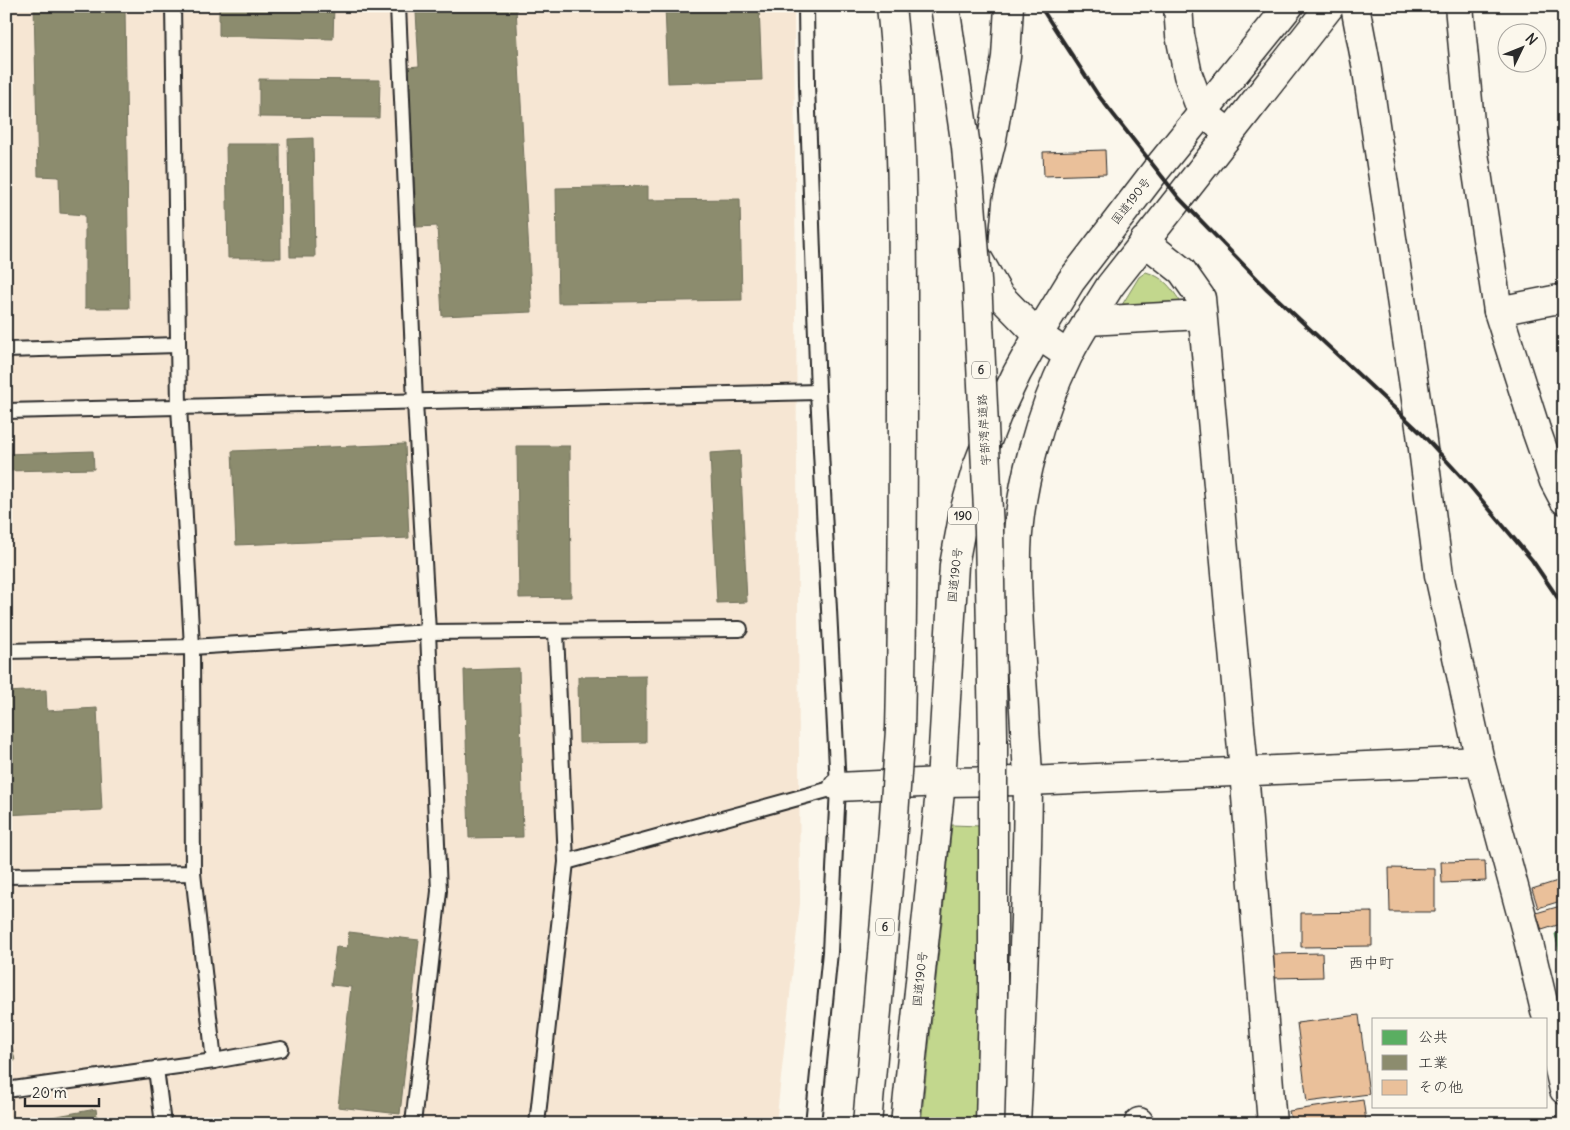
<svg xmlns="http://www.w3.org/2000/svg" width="1570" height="1130" font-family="Delius,'Klee One',sans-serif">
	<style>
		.built { fill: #f6e6d3 }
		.green { fill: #c2d78d; stroke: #76815c }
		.public { fill: #5aae61; stroke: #4c8751 }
		.industry { fill: #8c8c6e; stroke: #6f6f5a }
		.building { fill: #eac09a; stroke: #2b2b2b }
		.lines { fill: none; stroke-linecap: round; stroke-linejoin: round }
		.service-casing { stroke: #2b2b2b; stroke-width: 18 }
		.minor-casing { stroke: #2b2b2b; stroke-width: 31 }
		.tertiary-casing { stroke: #2b2b2b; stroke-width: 31 }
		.trunk-casing { stroke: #2b2b2b; stroke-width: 31 }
		.motorway-casing { stroke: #2b2b2b; stroke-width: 31 }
		.service { stroke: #fbf7ec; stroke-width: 14 }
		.minor { stroke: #fbf7ec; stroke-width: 28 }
		.tertiary { stroke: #fbf7ec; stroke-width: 28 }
		.trunk { stroke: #fbf7ec; stroke-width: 28 }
		.motorway { stroke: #fbf7ec; stroke-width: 28 }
		.rail { stroke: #2b2b2b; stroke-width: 4 }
		.motorway-bridge-casing { stroke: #2b2b2b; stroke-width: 31; stroke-linecap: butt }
		.motorway-bridge { stroke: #fbf7ec; stroke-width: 28 }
		.labels { text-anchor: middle; stroke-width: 5; stroke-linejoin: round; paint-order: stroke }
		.shield { fill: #fbf7ec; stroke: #696865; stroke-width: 1 }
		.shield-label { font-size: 11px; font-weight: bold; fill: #2b2b2b }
		.street-label { font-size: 12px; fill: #2b2b2b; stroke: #fbf7ec }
		.quarter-label { font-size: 15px; fill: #2b2b2b; stroke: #fbf7ec }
	</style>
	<rect width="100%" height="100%" fill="#fbf7ec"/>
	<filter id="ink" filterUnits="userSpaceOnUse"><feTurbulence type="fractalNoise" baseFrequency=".02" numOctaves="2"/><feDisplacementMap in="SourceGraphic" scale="10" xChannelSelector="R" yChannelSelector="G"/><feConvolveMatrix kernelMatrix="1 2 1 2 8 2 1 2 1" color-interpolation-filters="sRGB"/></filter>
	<g filter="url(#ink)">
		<!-- built -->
		<polygon class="built" points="6,6 794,6 800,903 776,1124 6,1124"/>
		<!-- green -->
		<g class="green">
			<path d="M1146,272C1163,277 1170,286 1180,301L1175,309L1121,313L1122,305L1139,277Z"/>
			<polygon points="952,825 980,826 980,1060 977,1124 921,1124"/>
		</g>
		<!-- public -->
		<polygon class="public" points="1564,932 1564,962 1562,963 1555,934"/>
		<!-- industry -->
		<g class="industry">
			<polygon points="34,6 125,6 129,308 85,308 85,215 60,213 59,177 38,176"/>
			<polygon points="219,6 334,6 333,39 219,36"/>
			<polygon points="665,6 759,6 762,80 668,83"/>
			<polygon points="516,7 532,312 442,316 437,226 417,227 408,67 419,66 416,12"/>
			<polygon points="259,79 380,80 379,118 259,117"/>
			<polygon points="313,138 315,257 290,257 288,139"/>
			<polygon points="226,144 280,144 281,258 228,258"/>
			<polygon points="648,186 648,200 740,199 742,300 558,303 556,188"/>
			<polygon points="405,444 409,538 236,545 232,451"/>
			<polygon points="517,446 570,446 571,597 519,598"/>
			<polygon points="93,451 94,469 6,471 6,454"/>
			<polygon points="740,451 747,602 717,603 710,453"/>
			<polygon points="519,668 523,837 469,838 464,670"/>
			<polygon points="646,676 646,742 579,743 578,677"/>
			<polygon points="46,690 47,711 97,708 102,810 6,815 6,692"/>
			<polygon points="349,932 419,940 400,1114 338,1107 351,987 331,985 336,947 347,948"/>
			<polygon points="6,1017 15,1061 6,1063"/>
			<polygon points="96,1109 98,1124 47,1124 46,1118"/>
		</g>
		<!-- building -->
		<g class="building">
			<polygon points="1105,150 1106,174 1044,176 1043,152"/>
			<polygon points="1485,861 1486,881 1442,883 1441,862"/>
			<polygon points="1389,868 1435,869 1435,912 1390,912"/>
			<polygon points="1564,879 1564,900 1538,908 1532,889"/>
			<polygon points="1564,905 1564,923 1542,930 1536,913"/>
			<polygon points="1372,912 1372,946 1301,947 1301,913"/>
			<polygon points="1322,953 1323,977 1273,978 1273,954"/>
			<polygon points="1359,1015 1369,1094 1307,1102 1297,1023"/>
			<polygon points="1363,1100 1366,1121 1350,1124 1292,1124 1289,1111"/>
		</g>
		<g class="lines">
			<!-- service casing -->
			<g class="service-casing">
				<g id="service">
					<polyline points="398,6 415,402 428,632 439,891 413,1124"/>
					<polyline points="806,6 807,84 818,392 838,787 830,952 813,1124"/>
					<polyline points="6,350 177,345"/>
					<polyline points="6,411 818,392"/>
					<polyline points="6,651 192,647 428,632 740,629"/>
					<polyline points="566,862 838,787"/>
					<polyline points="193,873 214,1061"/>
					<polyline points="6,876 193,873 192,647 179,406 173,6"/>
					<polyline points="156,1069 163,1124"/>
					<polyline points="6,1090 214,1061 281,1049"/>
					<polyline points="537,1124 566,862 556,632"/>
				</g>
			</g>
			<!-- minor casing -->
			<g class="minor-casing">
				<g id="minor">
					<polyline points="1178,6 1180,35 1188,75 1202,112 1229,133"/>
					<polyline points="1459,6 1471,133 1498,311 1536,430 1554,481 1564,500"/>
					<polyline points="1144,241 1182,271 1201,298 1244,771 1272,1124"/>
					<polyline points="1498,311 1564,298"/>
					<polyline points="1087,321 1202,315"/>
					<polyline points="838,787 941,782 1028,781 1480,761 1439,575 1421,433 1366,64 1355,6"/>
					<polyline points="1139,1122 1140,1124"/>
				</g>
			</g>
			<!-- tertiary casing -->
			<g class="tertiary-casing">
				<g id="tertiary">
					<polyline points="1009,6 1006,57 992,139 978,196 973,250 999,295 1038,335 1068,355"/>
					<polyline points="1480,761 1527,935 1564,1090"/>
				</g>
			</g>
			<!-- trunk casing -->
			<g class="trunk-casing">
				<g id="trunk">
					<polyline points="905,1124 941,782 954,565 964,512 977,467 997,415 1017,373 1038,335 1071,281 1156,170 1289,6"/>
					<path d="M1016,1124C1022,1010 1027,897 1028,783C1028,765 1026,746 1025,727C1022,669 1016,610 1017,551C1019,487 1040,413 1068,356C1080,331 1096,309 1110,286L1330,6"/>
				</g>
			</g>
			<!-- motorway casing -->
			<g class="motorway-casing">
				<path id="motorway" d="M891,6C904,126 903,247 903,368C903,488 903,609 900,730"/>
			</g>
			<!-- service -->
			<use href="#service" class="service"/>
			<!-- minor -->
			<use href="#minor" class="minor"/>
			<!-- tertiary -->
			<use href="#tertiary" class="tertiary"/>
			<!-- trunk -->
			<use href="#trunk" class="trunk"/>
			<!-- motorway -->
			<use href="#motorway" class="motorway"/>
			<!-- rail -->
			<polyline class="rail" points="1040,6 1098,95 1179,198 1267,289 1421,433 1469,485 1532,560 1564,607"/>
			<!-- motorway-bridge casing -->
			<g class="motorway-bridge-casing">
				<g id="motorway-bridge">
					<polyline points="945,6 966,147 971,203 977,280 989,531 993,735 993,1000 990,1124"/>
					<polyline points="867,1124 893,830 900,730"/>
				</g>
			</g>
			<!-- motorway-bridge -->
			<use href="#motorway-bridge" class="motorway-bridge"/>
		</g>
	</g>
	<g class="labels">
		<!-- shield labels -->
		<g class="shield">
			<rect x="972" y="361.5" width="18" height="17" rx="4"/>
			<rect x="948" y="507.5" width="30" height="17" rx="4"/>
			<rect x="876" y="918.5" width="18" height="17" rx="4"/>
		</g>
		<g class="shield-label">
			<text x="981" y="374">6</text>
			<text x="963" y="520">190</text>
			<text x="885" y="931">6</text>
		</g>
		<!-- street labels -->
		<g class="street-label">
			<text transform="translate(1131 201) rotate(-52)" y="4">国道190号</text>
			<text transform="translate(984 430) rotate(-93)" y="4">宇部湾岸道路</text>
			<text transform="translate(955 575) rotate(-84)" y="4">国道190号</text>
			<text transform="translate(920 979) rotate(-84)" y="4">国道190号</text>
		</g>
		<!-- quarter labels -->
		<g class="quarter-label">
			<text x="1371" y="968">西中町</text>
		</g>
	</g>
	<!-- margin -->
	<rect width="1570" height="1130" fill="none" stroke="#fbf7ec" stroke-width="25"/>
	<rect x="12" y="12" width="1545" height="1105" fill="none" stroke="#2b2b2b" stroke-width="2" filter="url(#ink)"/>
	<!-- legend -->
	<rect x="1372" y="1018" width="175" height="90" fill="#fbf7ec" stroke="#a8a59f"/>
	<rect x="1382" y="1030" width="25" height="15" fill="#5aae61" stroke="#a8a59f"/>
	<text x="1418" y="1042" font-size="15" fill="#2b2b2b">公共</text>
	<rect x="1382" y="1055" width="25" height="15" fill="#8c8c6e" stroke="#a8a59f"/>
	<text x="1418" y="1068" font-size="15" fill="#2b2b2b">工業</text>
	<rect x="1382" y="1080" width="25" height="15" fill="#eac09a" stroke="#a8a59f"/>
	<text x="1418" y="1092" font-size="15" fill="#2b2b2b">その他</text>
	<!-- north arrow -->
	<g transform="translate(1522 48) rotate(47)"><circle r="24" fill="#fbf7ec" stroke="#a8a59f"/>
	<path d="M0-4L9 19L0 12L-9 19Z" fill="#2b2b2b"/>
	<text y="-8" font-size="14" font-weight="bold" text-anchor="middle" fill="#2b2b2b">N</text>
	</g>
	<!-- scale -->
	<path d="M25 1098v8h74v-8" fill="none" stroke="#2b2b2b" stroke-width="2.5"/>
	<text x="32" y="1098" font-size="15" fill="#2b2b2b" stroke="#fbf7ec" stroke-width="4" paint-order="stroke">20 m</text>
</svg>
